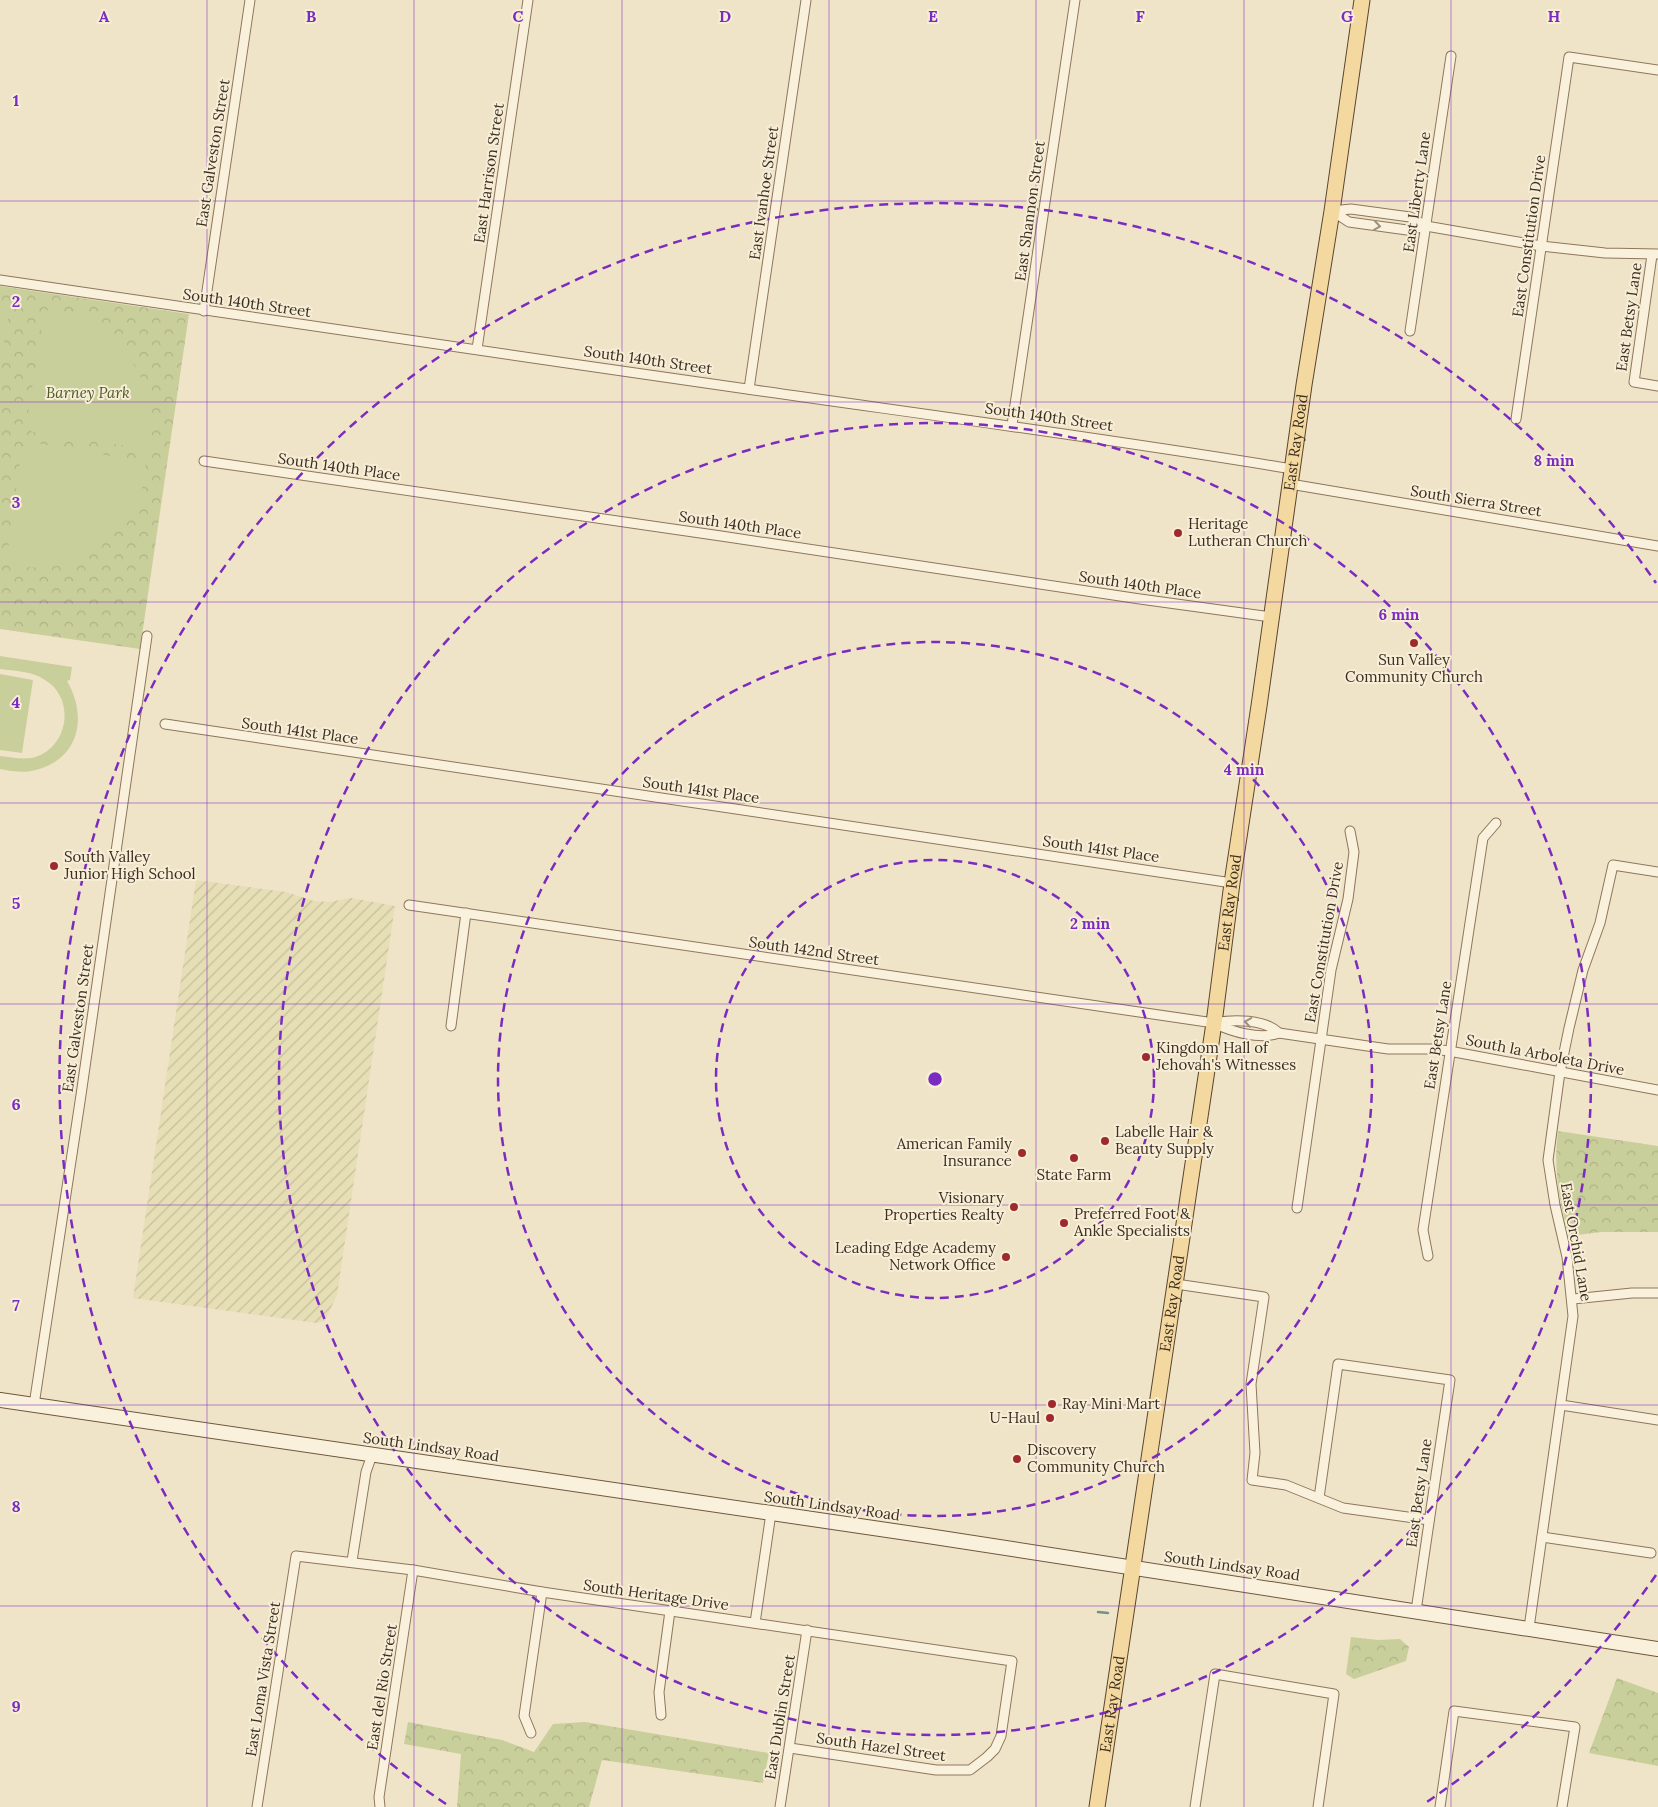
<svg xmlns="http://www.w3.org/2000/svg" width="1658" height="1807" font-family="Lora,serif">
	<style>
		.farmland { fill: url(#farmland-furrows) }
		.park { fill: url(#park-crowns) }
		.garden { fill: #c9cf9b }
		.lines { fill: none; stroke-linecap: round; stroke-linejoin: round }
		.stream { stroke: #6f938a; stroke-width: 2.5 }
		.street-casing { stroke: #8d765c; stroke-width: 11 }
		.secondary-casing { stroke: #6f573f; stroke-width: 16 }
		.primary-casing { stroke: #5b4430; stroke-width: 17 }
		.street { stroke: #faf1dc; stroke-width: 9 }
		.secondary { stroke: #faf1dc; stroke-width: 14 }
		.primary { stroke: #f3d9a0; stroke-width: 15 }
		.oneway { stroke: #9c907e }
		.grid { fill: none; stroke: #7b2cbf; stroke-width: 1; stroke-opacity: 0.55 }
		.ring { fill: none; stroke: #7b2cbf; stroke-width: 2.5; stroke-dasharray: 9 6 }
		.poi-dot { fill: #9e2a2b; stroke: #f7eed8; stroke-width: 2 }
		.labels { text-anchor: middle; stroke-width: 4; stroke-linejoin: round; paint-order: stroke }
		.street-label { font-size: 15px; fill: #3d2e20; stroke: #f7eed8 }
		.park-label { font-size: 15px; font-style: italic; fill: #4d5a26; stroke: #f7eed8 }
		.poi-label { font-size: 15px; fill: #3d2e20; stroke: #f7eed8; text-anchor: start }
		.grid-label { font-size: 16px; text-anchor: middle; font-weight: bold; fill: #7b2cbf; stroke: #f7eed8; stroke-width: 4; stroke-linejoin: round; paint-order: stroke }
		.centre { fill: #7b2cbf; stroke: #f7eed8; stroke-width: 2.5 }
		.ring-label { font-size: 15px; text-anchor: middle; font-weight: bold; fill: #7b2cbf; stroke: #f7eed8; stroke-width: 4; stroke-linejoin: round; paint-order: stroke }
	</style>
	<defs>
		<pattern id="farmland-furrows" width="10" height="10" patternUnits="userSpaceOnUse" patternTransform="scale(1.25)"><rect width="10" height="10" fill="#e6deb5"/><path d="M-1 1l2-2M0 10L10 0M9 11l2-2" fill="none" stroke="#c6bf9b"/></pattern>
		<pattern id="park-crowns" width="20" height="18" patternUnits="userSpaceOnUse" patternTransform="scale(1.25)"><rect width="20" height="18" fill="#c9cf9b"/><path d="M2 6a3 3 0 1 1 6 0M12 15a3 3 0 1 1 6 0" fill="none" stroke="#aeb285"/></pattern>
	</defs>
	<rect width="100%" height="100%" fill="#f0e4c8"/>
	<!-- farmland -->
	<polygon class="farmland" points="196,880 286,892 314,901 329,902 351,898 395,906 337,1295 325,1321 317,1323 133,1298"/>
	<!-- park -->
	<g class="park">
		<polygon points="0,286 189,314 140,649 0,629"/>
		<path d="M1558,1131L1658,1146V1232H1601L1569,1236C1559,1201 1553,1166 1558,1131Z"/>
		<polygon points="1351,1637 1378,1640 1400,1639 1409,1647 1406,1661 1354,1679 1346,1674"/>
		<polygon points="1617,1678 1658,1693 1658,1766 1589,1753"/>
		<polygon points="408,1722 502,1740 534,1752 553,1724 585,1722 769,1753 763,1783 602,1760 589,1807 457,1807 461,1754 404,1744"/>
	</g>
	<!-- garden -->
	<g class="garden">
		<polygon points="0,303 10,305 0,368"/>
		<path d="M45,310C54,311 63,312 72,314C85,318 98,326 108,335C144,367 156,402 149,449L32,432L26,426Z"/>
		<polygon points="30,442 146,462 142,489 133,507 118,530 96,549 70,564 39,568 6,564 22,448"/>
		<path d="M0,656L72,667L70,680L67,681C89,719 78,762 31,771C21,773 10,771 0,769V756C13,757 26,761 38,756C70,743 74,697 45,680C32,671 15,671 0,669Z"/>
		<polygon points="0,674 33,680 22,753 0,750"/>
	</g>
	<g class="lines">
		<!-- stream -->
		<polyline class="stream" points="1098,1612 1108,1613"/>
		<!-- street casing -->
		<g class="street-casing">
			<g id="street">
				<polyline points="1332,211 1351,209 1410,217 1426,226 1541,246 1605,253 1658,254"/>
				<polyline points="1332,211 1349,222 1407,230 1426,226"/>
				<polyline points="1652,255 1634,382 1658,386"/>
				<path d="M0,280C249,318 498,353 747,389C929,415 1111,439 1292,469"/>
				<polyline points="204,311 250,0"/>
				<polyline points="1410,331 1451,56"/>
				<polyline points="477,349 528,0"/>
				<polyline points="749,389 806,0"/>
				<polyline points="1516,419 1569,57 1658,70"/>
				<polyline points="1012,425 1075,0"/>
				<polyline points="204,461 721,536 1140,599 1271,617"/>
				<polyline points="1290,484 1658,546"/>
				<polyline points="165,724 1232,883"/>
				<path d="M409,905L1214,1023C1232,1032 1260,1040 1279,1033L1388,1049H1434L1449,1051L1658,1090"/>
				<path d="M1215,1023C1233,1019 1265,1019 1279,1033"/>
				<polyline points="451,1026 466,913"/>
				<polyline points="1297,1208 1331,970 1348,899 1354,852 1350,831"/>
				<polyline points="1428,1256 1423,1230 1483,838 1496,823"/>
				<polyline points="1176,1284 1264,1297 1251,1384 1255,1453 1252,1480 1286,1485 1343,1508 1429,1520"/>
				<polyline points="1573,1299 1632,1293 1658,1293"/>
				<polyline points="34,1405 81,1095 147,636"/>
				<polyline points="1561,1405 1658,1420"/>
				<polyline points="1319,1498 1338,1364 1450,1380 1416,1611"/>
				<polyline points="1542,1537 1651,1553"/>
				<polyline points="352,1561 366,1472 372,1455"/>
				<polyline points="755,1623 771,1513"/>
				<polyline points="1529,1628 1573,1316 1567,1257 1555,1205 1548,1160 1560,1072 1569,1028 1583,970 1600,923 1613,865 1658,872"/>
				<polyline points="661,1715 659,1692 670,1611"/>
				<polyline points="531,1733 524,1716 542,1592"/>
				<polyline points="257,1807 296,1556 413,1570 542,1592 1012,1661 1001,1736 995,1749 987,1757 970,1770 936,1770 790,1748"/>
				<polyline points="380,1807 379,1797 413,1570"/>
				<polyline points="780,1807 807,1630"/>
				<polyline points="1195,1807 1215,1674 1334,1694 1318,1807"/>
				<polyline points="1440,1807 1454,1711 1575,1727 1562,1807"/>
			</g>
		</g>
		<!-- secondary casing -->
		<g class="secondary-casing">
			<polyline id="secondary" points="0,1400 928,1536 1658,1649"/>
		</g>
		<!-- primary casing -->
		<g class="primary-casing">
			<g id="primary">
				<path id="s1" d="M1097,1807L1214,1023L1232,883L1259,706L1304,385L1332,211L1362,0"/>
			</g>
		</g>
		<!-- street -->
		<use href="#street" class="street"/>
		<!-- secondary -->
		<use href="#secondary" class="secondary"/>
		<!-- primary -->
		<use href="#primary" class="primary"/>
	</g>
	<!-- one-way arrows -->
	<defs><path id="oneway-chevron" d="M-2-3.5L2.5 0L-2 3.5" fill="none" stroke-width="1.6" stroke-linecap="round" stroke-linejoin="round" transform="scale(1.25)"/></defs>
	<g class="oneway">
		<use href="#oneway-chevron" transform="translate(1377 226) rotate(8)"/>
		<use href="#oneway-chevron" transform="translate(1248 1022) rotate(-171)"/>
	</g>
	<!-- grid -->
	<path class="grid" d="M207,0V1807M414,0V1807M622,0V1807M829,0V1807M1036,0V1807M1244,0V1807M1451,0V1807M0,201H1658M0,402H1658M0,602H1658M0,803H1658M0,1004H1658M0,1205H1658M0,1405H1658M0,1606H1658"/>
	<!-- distance rings -->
	<g class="ring">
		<circle cx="935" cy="1079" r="219"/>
		<circle cx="935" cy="1079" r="437"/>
		<circle cx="935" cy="1079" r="656"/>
		<path d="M1656 1575A875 875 0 0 1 1424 1804M446 1804A875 875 0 1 1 1656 583"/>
	</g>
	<!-- markers -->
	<g class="poi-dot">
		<circle cx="1178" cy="533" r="5"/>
		<circle cx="1414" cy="643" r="5"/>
		<circle cx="54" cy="866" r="5"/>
		<circle cx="1146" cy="1057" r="5"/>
		<circle cx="1105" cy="1141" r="5"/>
		<circle cx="1022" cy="1153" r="5"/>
		<circle cx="1074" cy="1158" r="5"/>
		<circle cx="1014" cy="1207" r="5"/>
		<circle cx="1064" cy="1223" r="5"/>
		<circle cx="1006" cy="1257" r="5"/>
		<circle cx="1052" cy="1404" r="5"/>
		<circle cx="1050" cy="1418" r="5"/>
		<circle cx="1017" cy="1459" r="5"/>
	</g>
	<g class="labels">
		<!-- street labels -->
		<g class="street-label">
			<text transform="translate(213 153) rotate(-81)" y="5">East Galveston Street</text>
			<text transform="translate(489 173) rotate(-82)" y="5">East Harrison Street</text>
			<text transform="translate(1417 192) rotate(-82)" y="5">East Liberty Lane</text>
			<text transform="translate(764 193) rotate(-82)" y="5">East Ivanhoe Street</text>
			<text transform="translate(1030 211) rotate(-82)" y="5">East Shannon Street</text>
			<text transform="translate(1529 236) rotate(-82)" y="5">East Constitution Drive</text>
			<text transform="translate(247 303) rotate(8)" y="5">South 140th Street</text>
			<text transform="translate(1629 317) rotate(-82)" y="5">East Betsy Lane</text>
			<text transform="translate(648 360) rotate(8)" y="5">South 140th Street</text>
			<text transform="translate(1049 417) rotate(8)" y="5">South 140th Street</text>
			<text dy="5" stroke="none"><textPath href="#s1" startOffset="1379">East Ray Road</textPath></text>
			<text transform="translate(339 467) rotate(8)" y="5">South 140th Place</text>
			<text transform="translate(1476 501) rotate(9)" y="5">South Sierra Street</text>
			<text transform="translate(740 525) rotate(8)" y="5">South 140th Place</text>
			<text transform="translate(1140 585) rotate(8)" y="5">South 140th Place</text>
			<text transform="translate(300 731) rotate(8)" y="5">South 141st Place</text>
			<text transform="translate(701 790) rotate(8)" y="5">South 141st Place</text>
			<text transform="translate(1101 849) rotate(8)" y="5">South 141st Place</text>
			<text dy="5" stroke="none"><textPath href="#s1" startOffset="914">East Ray Road</textPath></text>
			<text transform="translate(1324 942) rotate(-80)" y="5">East Constitution Drive</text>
			<text transform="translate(814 951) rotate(8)" y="5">South 142nd Street</text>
			<text transform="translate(78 1018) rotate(-82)" y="5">East Galveston Street</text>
			<text transform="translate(1438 1035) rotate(-81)" y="5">East Betsy Lane</text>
			<text transform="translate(1545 1055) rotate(11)" y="5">South la Arboleta Drive</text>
			<text transform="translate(1576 1242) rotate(80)" y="5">East Orchid Lane</text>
			<text dy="5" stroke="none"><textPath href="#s1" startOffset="509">East Ray Road</textPath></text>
			<text transform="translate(431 1447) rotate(8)" y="5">South Lindsay Road</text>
			<text transform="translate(1419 1493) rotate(-82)" y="5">East Betsy Lane</text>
			<text transform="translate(832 1506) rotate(8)" y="5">South Lindsay Road</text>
			<text transform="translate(1232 1566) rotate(8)" y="5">South Lindsay Road</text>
			<text transform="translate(656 1595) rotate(8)" y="5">South Heritage Drive</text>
			<text transform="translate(263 1679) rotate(-81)" y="5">East Loma Vista Street</text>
			<text transform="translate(382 1687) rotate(-81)" y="5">East del Rio Street</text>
			<text dy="5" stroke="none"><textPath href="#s1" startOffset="104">East Ray Road</textPath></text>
			<text transform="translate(780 1717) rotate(-81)" y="5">East Dublin Street</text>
			<text transform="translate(881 1747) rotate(8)" y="5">South Hazel Street</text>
		</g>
		<!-- park labels -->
		<g class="park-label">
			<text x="88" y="398">Barney Park</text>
		</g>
		<!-- poi labels -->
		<g class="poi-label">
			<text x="1188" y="529">Heritage<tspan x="1188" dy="17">Lutheran Church</tspan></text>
			<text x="1414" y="665" text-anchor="middle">Sun Valley<tspan x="1414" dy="17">Community Church</tspan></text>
			<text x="64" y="862">South Valley<tspan x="64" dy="17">Junior High School</tspan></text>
			<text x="1156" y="1053">Kingdom Hall of<tspan x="1156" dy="17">Jehovah's Witnesses</tspan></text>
			<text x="1115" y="1137">Labelle Hair &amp;<tspan x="1115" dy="17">Beauty Supply</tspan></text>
			<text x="1012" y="1149" text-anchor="end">American Family<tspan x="1012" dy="17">Insurance</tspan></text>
			<text x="1074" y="1180" text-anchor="middle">State Farm</text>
			<text x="1004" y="1203" text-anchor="end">Visionary<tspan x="1004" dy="17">Properties Realty</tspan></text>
			<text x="1074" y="1219">Preferred Foot &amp;<tspan x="1074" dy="17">Ankle Specialists</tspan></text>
			<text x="996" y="1253" text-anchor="end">Leading Edge Academy<tspan x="996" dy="17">Network Office</tspan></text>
			<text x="1062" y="1409">Ray Mini Mart</text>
			<text x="1040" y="1423" text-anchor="end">U-Haul</text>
			<text x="1027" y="1455">Discovery<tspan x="1027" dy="17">Community Church</tspan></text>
		</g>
	</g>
	<g class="grid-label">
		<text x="104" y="22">A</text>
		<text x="311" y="22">B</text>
		<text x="518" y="22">C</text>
		<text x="725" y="22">D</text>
		<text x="933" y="22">E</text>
		<text x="1140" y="22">F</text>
		<text x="1347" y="22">G</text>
		<text x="1554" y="22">H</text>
		<text x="16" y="106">1</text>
		<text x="16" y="307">2</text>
		<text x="16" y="508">3</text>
		<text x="16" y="708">4</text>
		<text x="16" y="909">5</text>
		<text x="16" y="1110">6</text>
		<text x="16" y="1311">7</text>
		<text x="16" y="1512">8</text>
		<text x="16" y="1712">9</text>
	</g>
	<circle cx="935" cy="1079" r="8" class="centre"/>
	<g class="ring-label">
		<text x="1554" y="466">8 min</text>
		<text x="1399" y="620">6 min</text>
		<text x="1244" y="775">4 min</text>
		<text x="1090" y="929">2 min</text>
	</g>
</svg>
